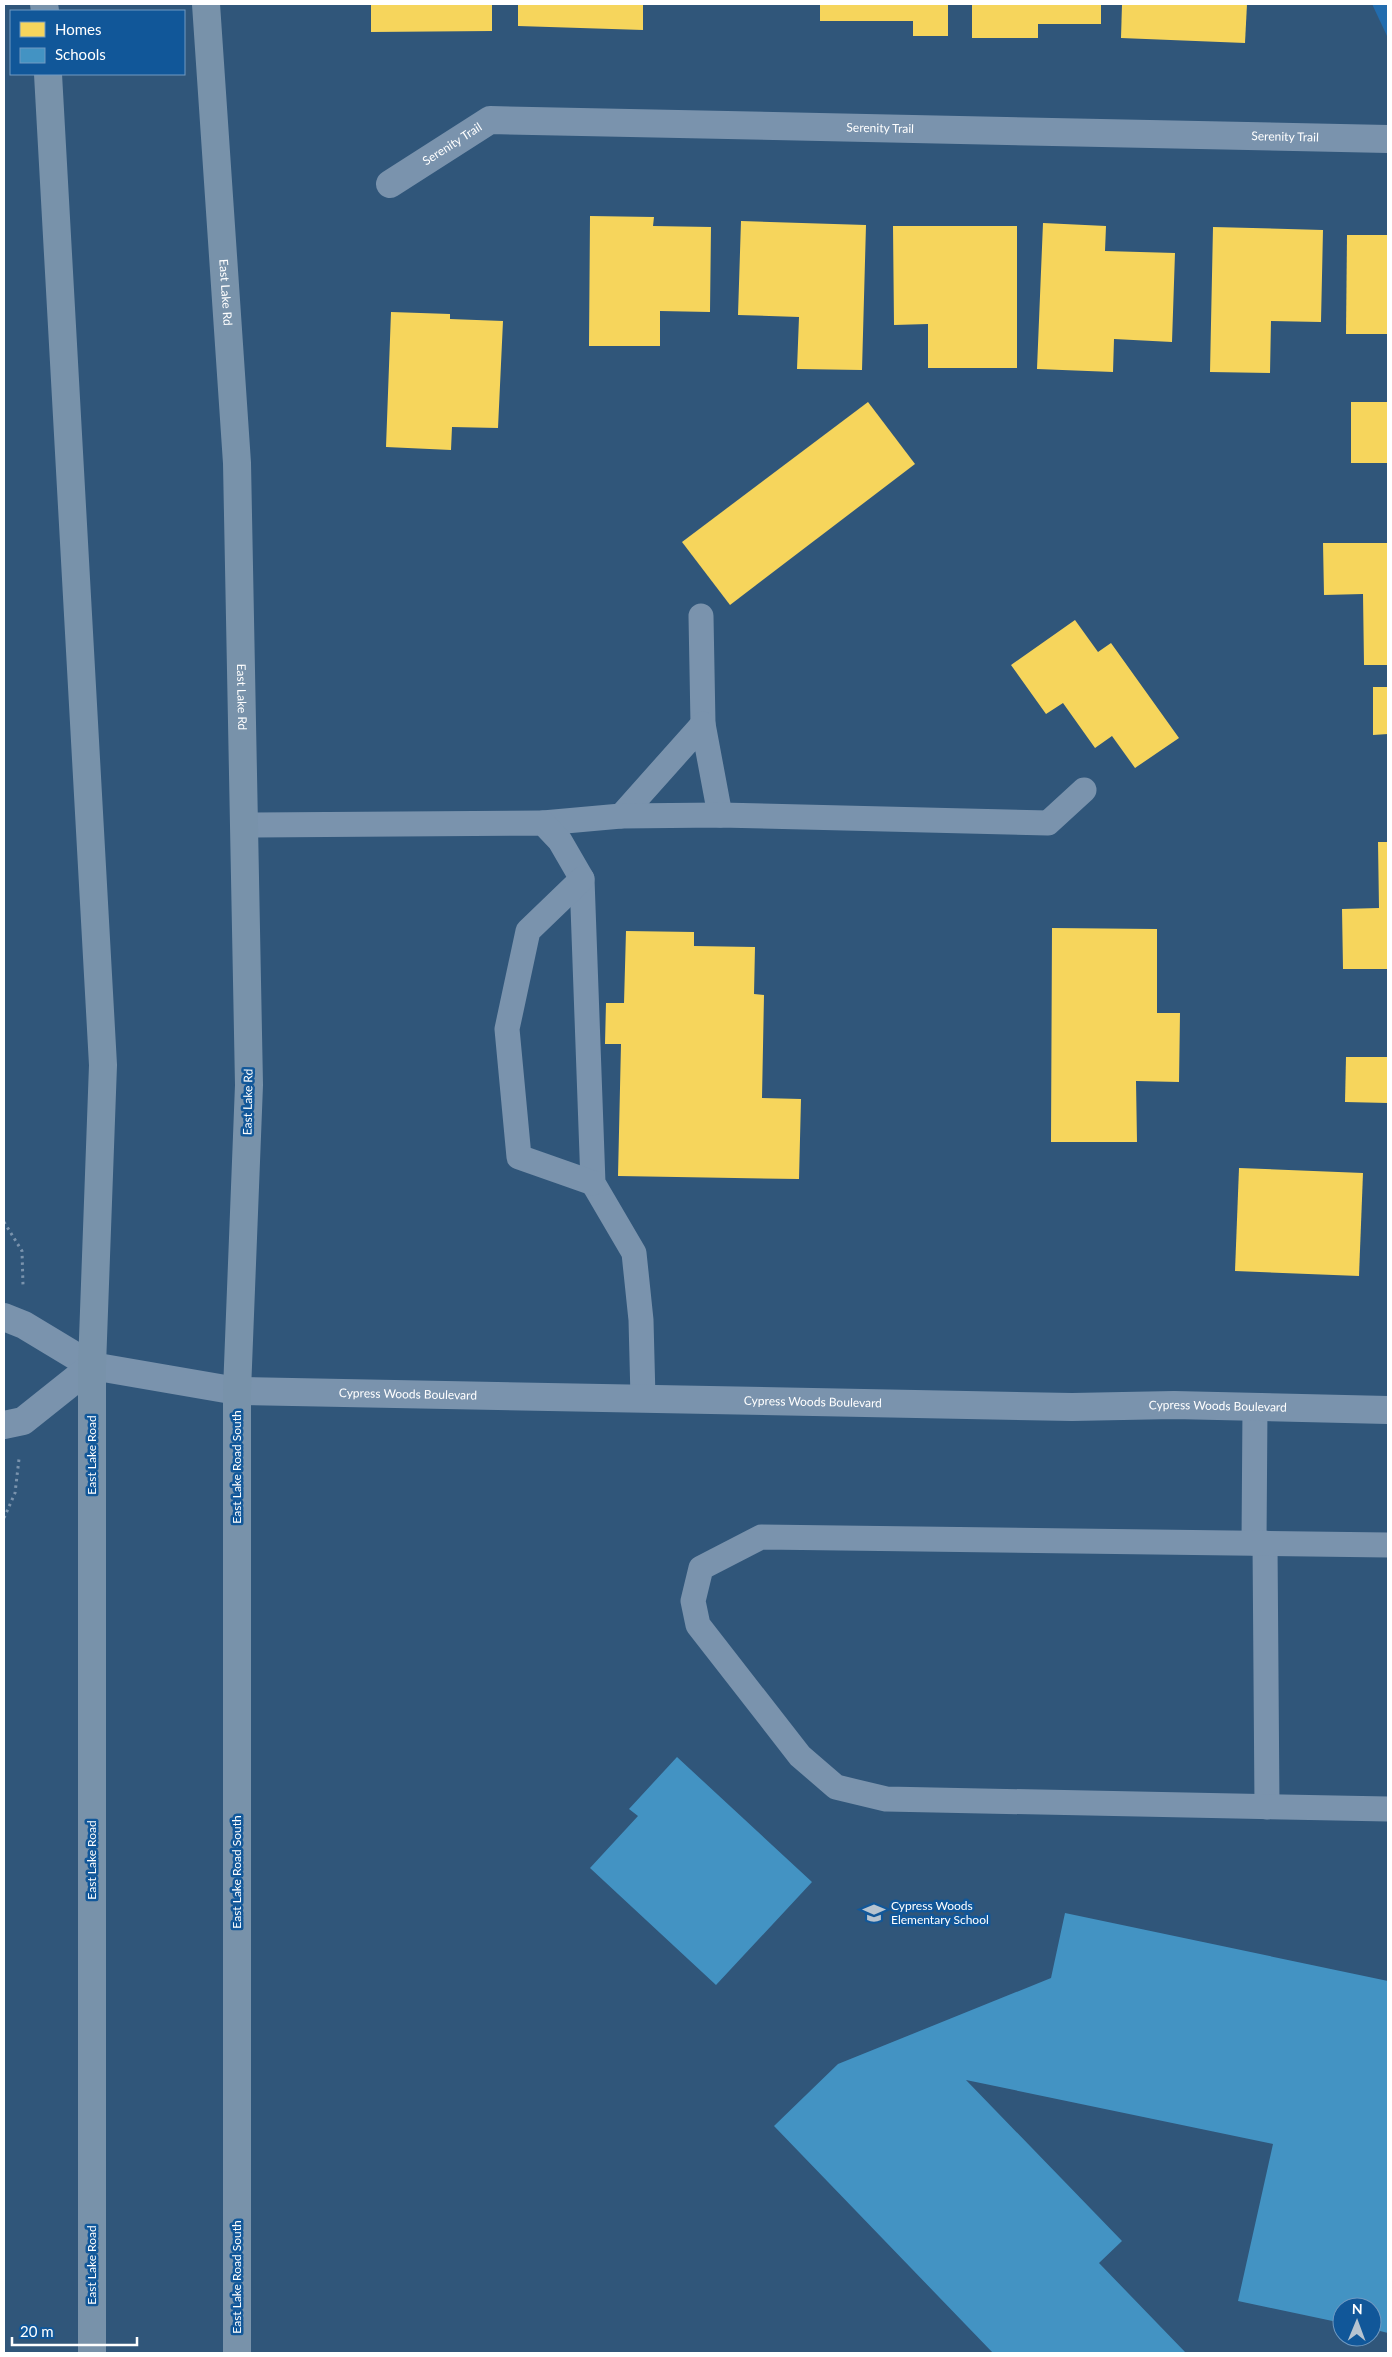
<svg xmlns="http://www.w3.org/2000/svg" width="1392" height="2357" font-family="Lato,sans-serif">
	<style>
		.green { fill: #226cae }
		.homes { fill: #f6d55c }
		.schools { fill: #4393c3 }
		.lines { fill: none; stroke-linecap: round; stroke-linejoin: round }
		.path { stroke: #7a93ad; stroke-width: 3; stroke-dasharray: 2.5 4; stroke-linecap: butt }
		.service { stroke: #7a93ad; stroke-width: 25 }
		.minor { stroke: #7a93ad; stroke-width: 28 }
		.tertiary { stroke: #7a93ad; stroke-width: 28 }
		.primary { stroke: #7892aa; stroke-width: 28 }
		.labels { text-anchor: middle; stroke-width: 5; stroke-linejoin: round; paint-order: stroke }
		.street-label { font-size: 12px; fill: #fff; stroke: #115799 }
		.poi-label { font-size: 12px; fill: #fff; stroke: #115799; text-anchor: start }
	</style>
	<rect width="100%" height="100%" fill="#30567a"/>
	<!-- green -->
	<polygon class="green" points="1372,4 1388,4 1388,38"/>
	<!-- homes -->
	<g class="homes">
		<polygon points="371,4 492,4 492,31 371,32"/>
		<polygon points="518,4 643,4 643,30 518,26"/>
		<polygon points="820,4 948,4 948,36 913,36 913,21 820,21"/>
		<polygon points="972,4 1101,4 1101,24 1038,24 1038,38 972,38"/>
		<polygon points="1122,4 1247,4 1245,43 1121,38"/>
		<polygon points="590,216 654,217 653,226 711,227 710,312 660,311 660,346 589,346"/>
		<polygon points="741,221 866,225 862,370 797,369 799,317 738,315"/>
		<polygon points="1043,223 1106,226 1105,251 1175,253 1172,342 1114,339 1113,372 1037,369"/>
		<polygon points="893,226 1017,226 1017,368 928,368 928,324 894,325"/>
		<polygon points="1213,227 1323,230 1321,322 1271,321 1270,373 1210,372"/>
		<polygon points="1347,235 1388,235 1388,334 1346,334"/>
		<polygon points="391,312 450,314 450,319 503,321 498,428 452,427 451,450 386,447"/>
		<polygon points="868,402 915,464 730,605 682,542"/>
		<rect x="1351" y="402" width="37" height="61"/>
		<polygon points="1323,543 1388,543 1388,665 1364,665 1363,594 1324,595"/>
		<polygon points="1075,620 1098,652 1111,643 1179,738 1135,768 1112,736 1095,748 1063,703 1046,714 1011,665"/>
		<polygon points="1373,687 1388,687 1388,734 1373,735"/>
		<polygon points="1378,842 1388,842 1388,969 1343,969 1342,909 1379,908"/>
		<polygon points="1052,928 1157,929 1157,1013 1180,1013 1179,1082 1136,1081 1137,1142 1051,1142"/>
		<polygon points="626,931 694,932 694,946 755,947 754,994 764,995 762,1098 801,1099 799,1179 618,1176 621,1044 605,1044 606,1003 624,1003"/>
		<polygon points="1346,1057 1388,1057 1388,1103 1345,1102"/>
		<polygon points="1239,1168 1363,1173 1359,1276 1235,1271"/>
	</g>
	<!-- schools -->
	<g class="schools">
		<polygon points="677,1757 812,1882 716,1985 590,1868 638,1816 629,1809"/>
		<polygon points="1065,1913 1388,1981 1388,2333 1372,2329 1372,2307 1342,2307 1342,2323 1238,2301 1273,2144 966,2080 1122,2241 1099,2263 1186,2353 993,2353 774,2126 838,2064 1051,1978"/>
	</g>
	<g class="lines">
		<!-- path -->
		<g class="path">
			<polyline points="4,1222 22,1251 23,1285"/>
			<polyline points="4,1518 15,1493 19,1459"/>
		</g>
		<!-- service -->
		<g class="service">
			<polyline points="701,616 703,724"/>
			<polyline points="621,816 703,724 720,815"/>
			<polyline points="543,823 621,816 720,815 1048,823 1084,790"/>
			<polyline points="245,825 543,823 560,841 582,879 593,1183 634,1253 641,1320 643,1398"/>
			<polyline points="582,879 528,931 507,1029 519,1157 593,1183"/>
			<polyline points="1254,1543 1255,1407"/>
			<polyline points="1265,1543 1267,1807"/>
			<polyline points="1388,1545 761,1537 701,1568 693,1601 698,1625 800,1756 836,1787 886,1799 1388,1809"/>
		</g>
		<!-- minor -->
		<g class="minor">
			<path id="s1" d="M390,184L490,120L1388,139"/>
			<path id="s2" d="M237,1391L1072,1407L1174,1405L1388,1410"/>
		</g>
		<!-- tertiary -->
		<g class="tertiary">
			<polyline points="4,1317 24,1325 92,1366 237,1391"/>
			<polyline points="4,1425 23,1421 92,1366"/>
		</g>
		<!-- primary -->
		<g class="primary">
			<polyline points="44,4 45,11"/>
			<path id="s3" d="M206,4L237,463L249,1085L237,1391V2353"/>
			<polyline points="48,74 103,1065 92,1366 92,2353"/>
		</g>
	</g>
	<!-- icons -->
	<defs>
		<g id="school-bare" transform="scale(1.725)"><path d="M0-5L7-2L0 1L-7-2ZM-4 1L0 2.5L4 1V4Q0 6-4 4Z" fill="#b7c4d0" stroke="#115799" stroke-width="2.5" paint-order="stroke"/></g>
	</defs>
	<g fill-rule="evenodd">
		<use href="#school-bare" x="874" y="1913"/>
	</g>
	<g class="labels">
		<!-- street labels -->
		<g class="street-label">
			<text dy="4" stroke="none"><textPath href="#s1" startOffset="509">Serenity Trail</textPath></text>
			<text dy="4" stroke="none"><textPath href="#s1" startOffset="914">Serenity Trail</textPath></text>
			<text dy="4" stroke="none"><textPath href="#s1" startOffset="74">Serenity Trail</textPath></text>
			<text dy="4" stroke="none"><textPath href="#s3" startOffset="289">East Lake Rd</textPath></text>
			<text dy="4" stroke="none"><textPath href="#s3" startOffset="694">East Lake Rd</textPath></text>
			<text transform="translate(248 1102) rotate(-89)" y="4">East Lake Rd</text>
			<text dy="4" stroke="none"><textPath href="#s2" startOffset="171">Cypress Woods Boulevard</textPath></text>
			<text dy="4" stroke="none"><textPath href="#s2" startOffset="576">Cypress Woods Boulevard</textPath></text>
			<text dy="4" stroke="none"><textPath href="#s2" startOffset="981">Cypress Woods Boulevard</textPath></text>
			<text transform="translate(92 1455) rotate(-90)" y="4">East Lake Road</text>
			<text transform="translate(237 1467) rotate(-90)" y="4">East Lake Road South</text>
			<text transform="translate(92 1860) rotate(-90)" y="4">East Lake Road</text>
			<text transform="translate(237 1872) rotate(-90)" y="4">East Lake Road South</text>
			<text transform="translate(92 2265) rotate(-90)" y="4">East Lake Road</text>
			<text transform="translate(237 2277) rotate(-90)" y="4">East Lake Road South</text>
		</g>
		<!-- poi labels -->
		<g class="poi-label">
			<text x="891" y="1910">Cypress Woods<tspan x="891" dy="14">Elementary School</tspan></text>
		</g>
	</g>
	<!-- border -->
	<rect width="1392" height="2357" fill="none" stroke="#ffffff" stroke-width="10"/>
	<!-- legend -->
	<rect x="10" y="10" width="175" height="65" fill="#115799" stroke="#709ac2"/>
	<rect x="20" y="22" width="25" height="15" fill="#f6d55c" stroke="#709ac2"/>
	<text x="55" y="35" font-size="15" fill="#ffffff">Homes</text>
	<rect x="20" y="48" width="25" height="15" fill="#4393c3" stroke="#709ac2"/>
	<text x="55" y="60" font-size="15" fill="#ffffff">Schools</text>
	<!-- north arrow -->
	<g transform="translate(1357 2322) rotate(1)"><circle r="24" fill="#115799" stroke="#709ac2"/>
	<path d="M0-4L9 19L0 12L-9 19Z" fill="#b7c4d0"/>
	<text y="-8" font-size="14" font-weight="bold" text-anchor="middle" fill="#ffffff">N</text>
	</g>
	<!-- scale -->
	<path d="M12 2337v8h125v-8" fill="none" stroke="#ffffff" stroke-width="2.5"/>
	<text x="20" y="2337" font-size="15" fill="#ffffff" stroke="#115799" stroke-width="4" paint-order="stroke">20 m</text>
</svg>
